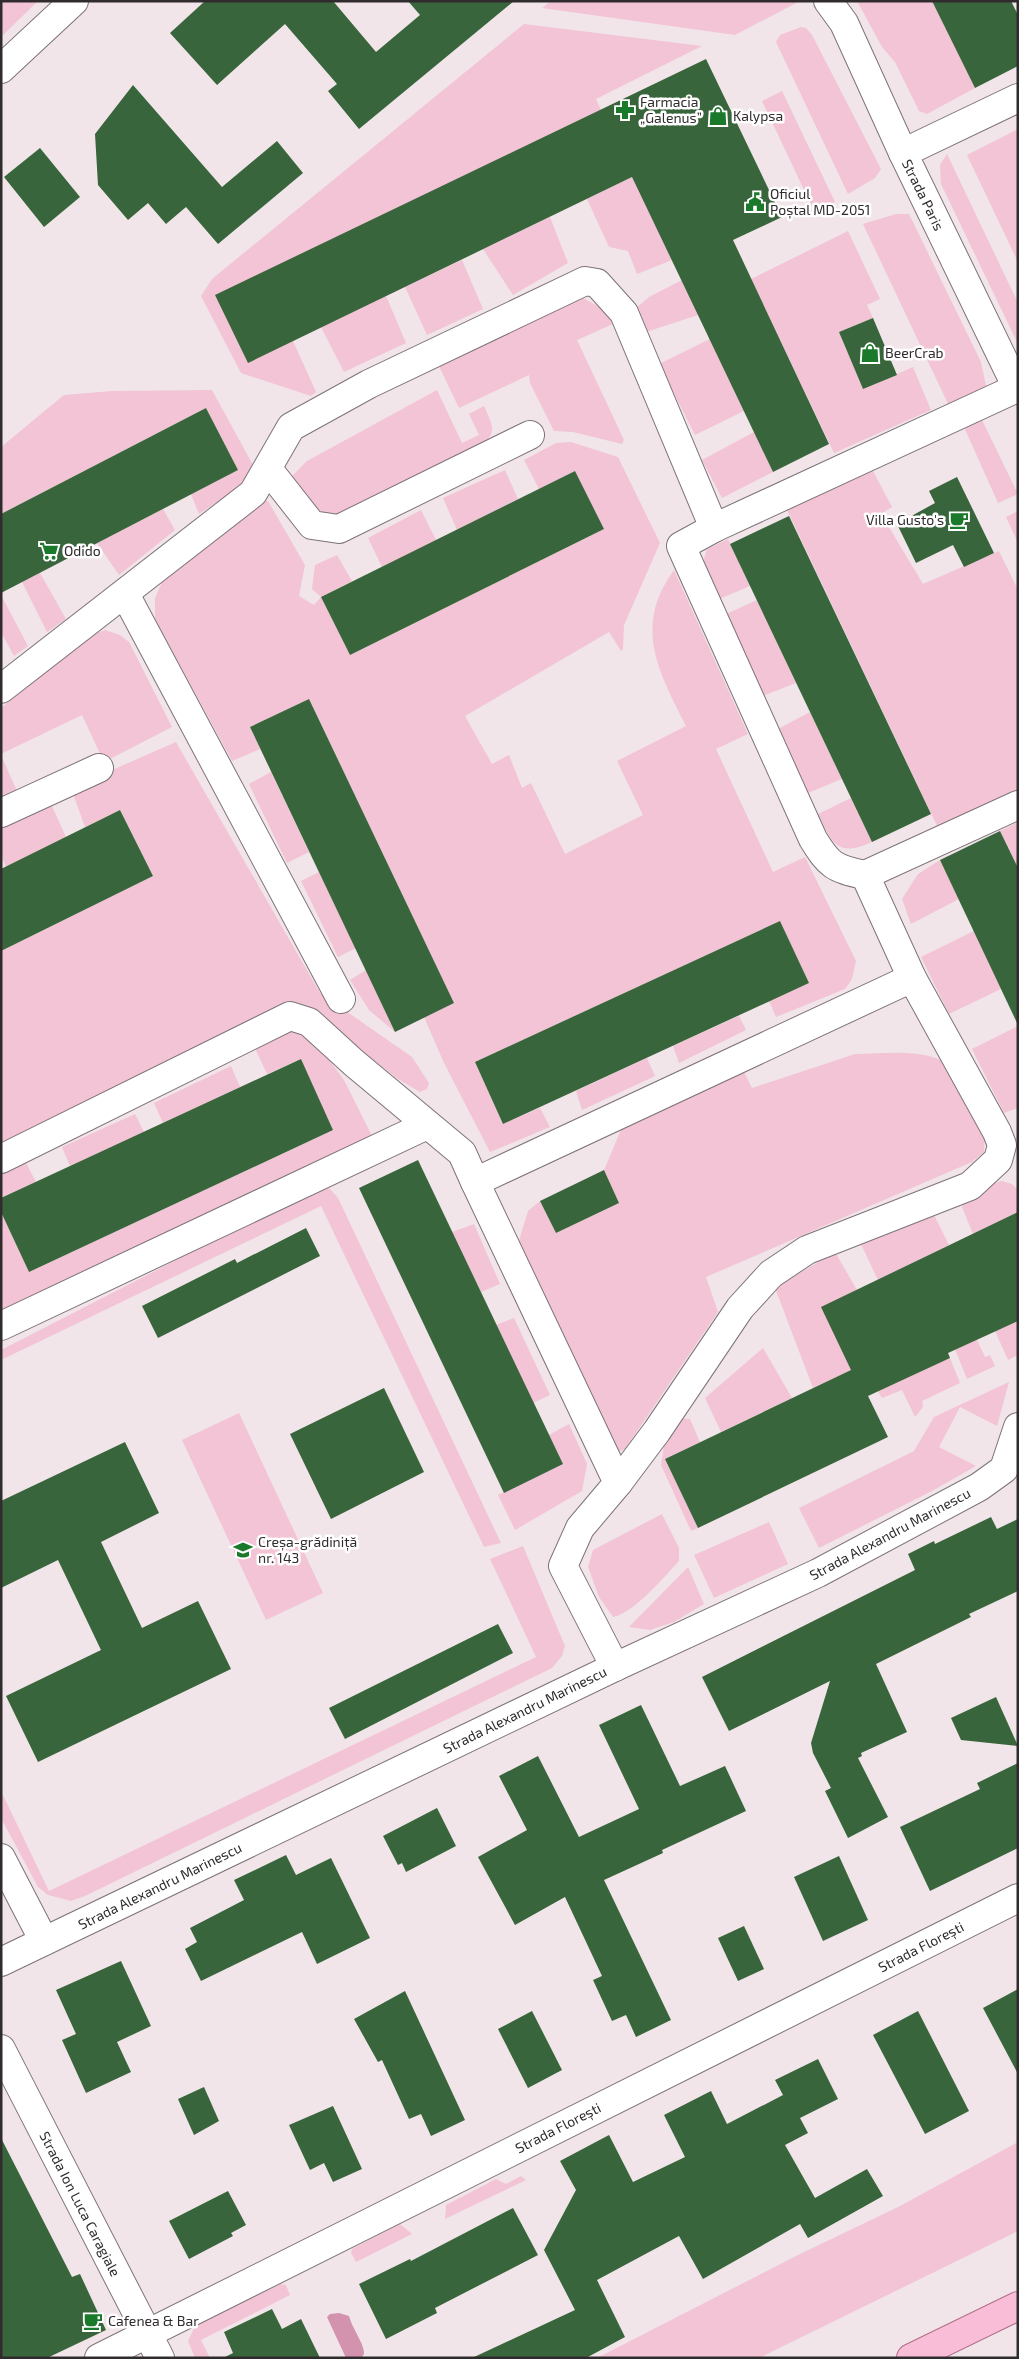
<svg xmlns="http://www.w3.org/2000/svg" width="1019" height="2359" font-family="'Exo 2',sans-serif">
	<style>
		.green { fill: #f2c4d6 }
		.water { fill: #d393ae }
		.building { fill: #38653b }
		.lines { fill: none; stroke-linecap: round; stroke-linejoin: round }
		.minor-casing { stroke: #7d7377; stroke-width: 30 }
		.major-casing { stroke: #b16e8b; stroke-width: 30 }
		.minor { stroke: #fff; stroke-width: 28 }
		.major { stroke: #fabdd8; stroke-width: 28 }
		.labels { text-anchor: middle; stroke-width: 5; stroke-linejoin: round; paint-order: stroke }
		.poi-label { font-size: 14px; fill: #302c2d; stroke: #fff; text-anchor: start }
		.street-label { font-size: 14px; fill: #302c2d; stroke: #fff }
	</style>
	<rect width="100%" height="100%" fill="#f1e5e9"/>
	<!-- green -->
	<g class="green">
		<polygon points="1,1 38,1 1,37"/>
		<polygon points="551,1 800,1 735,35 542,8"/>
		<polygon points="857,1 932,1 975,88 927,114 919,111 895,62 882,47"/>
		<polygon points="524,24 702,46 596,99 601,110 293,341 316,392 311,396 241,373 201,296 212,279"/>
		<polygon points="801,27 806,28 812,35 881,169 875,178 848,194 776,42 780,35"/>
		<polygon points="782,91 835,202 814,211 762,101"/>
		<polygon points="1018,129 1018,262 967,155"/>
		<polygon points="947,154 1018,303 1018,344 941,184 940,165"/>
		<polygon points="632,177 672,260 637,274 628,251 609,247 587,199"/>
		<polygon points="896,214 909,214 981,362 986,386 982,394 951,410 863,224"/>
		<polygon points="550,217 568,263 513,295 483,249"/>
		<polygon points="848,231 880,299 867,305 873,318 839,332 863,389 913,367 931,410 834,453 751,279"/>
		<polygon points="462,260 483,309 427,335 405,287"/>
		<polygon points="682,280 698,315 646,332 635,309 649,297"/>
		<polygon points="386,296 406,343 344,372 321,327"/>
		<polygon points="583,298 605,310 613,324 577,340 624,440 622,444 573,432 554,431 530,383 529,375 459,408 437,362 568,300"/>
		<polygon points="710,339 744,411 695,435 659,364"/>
		<polygon points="212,390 254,467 254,477 199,514 191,494 238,470 206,408 1,514 1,447 64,395 112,391"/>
		<path d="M437,390L462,443L479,435L469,414L484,406C495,430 497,434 475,450L337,516C312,511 301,499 292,476L307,461Z"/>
		<polygon points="981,418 1018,494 998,503 964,427"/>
		<polygon points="754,432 773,472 722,498 702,460"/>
		<path d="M571,442L618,457L660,543L624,625L623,649L621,651L609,632L465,716L492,764L509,755L522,788L531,783L565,854L643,815L617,761L686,726C658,671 633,626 674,570L748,734L716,749L773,872L805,857L856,961L852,979L845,989L776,1017L769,1001L809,983L780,921L475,1062L503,1124L540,1108L550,1127L490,1152L444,1063L424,1017L454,1003L309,699L250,727L260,749L232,761L155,619V598L163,580L262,500L268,501L305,565L299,596L314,605L321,597L312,589L315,565L337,555L352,581L321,597L350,655L604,529L575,471L539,489L524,460L556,443Z"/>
		<polygon points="505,470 518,499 457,530 443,498"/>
		<polygon points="873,471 892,507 881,514 923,584 999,551 1018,590 1018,790 938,828 787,510"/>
		<polygon points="163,509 175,530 119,575 97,543"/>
		<polygon points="421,510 436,540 382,567 368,538"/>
		<polygon points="1018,511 1018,543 1006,517"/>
		<polygon points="728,539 750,586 717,600 702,566 707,549"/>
		<polygon points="40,573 66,619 47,632 22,582"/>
		<polygon points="1,595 28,646 14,656 1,632"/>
		<polygon points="757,600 796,683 760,697 722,616"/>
		<polygon points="105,630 120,635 129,642 172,727 104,762 82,715 1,754 1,708 93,634"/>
		<polygon points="810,712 842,779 808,793 778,729"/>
		<polygon points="176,742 320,993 412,1057 429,1083 427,1089 420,1092 398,1079 306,1008 1,1146 1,951 153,876 120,810 85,827 71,788"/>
		<polygon points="1,755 17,791 1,799"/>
		<polygon points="271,772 309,852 287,863 249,784"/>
		<path d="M851,798L872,842C837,858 832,843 818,814Z"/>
		<polygon points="50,802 66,837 6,867 1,855 1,824"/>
		<polygon points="1018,822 1018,868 1000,831"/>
		<polygon points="940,860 959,899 911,924 902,899 918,874"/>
		<polygon points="319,872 356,948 338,957 301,881"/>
		<polygon points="974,931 1001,989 949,1014 921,957"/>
		<polygon points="366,970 395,1032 369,1010 350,980"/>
		<polygon points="739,1016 746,1030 679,1063 673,1046"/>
		<polygon points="1018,1026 1018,1108 1004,1113 972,1049"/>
		<polygon points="288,1029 303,1031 321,1049 344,1080 373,1138 1,1317 1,1212 29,1272 333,1130 301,1059 267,1074 254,1046"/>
		<path d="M855,1054C883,1054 921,1048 946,1063L985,1135L984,1152L972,1162L706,1277L718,1312L625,1449L618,1452L602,1438L518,1244L528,1211L540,1201L556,1233L619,1203L604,1170L623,1125L742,1068L752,1088Z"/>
		<polygon points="647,1058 655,1076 582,1110 576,1091"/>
		<polygon points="231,1066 240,1087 163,1123 154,1103"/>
		<polygon points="135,1114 144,1132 70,1166 62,1147"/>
		<polygon points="23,1157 36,1182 1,1198 1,1168"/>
		<path d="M1002,1181L1012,1184L1018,1190V1212L973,1234L962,1207C969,1192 986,1185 1002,1181Z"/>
		<polygon points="321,1186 330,1189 338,1198 501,1543 484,1547 321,1206 1,1360 1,1350"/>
		<polygon points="932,1211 949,1245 878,1280 860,1242"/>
		<polygon points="474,1224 500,1284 481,1292 452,1232"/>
		<polygon points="835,1252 857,1290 851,1370 813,1388 775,1288"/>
		<polygon points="966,1317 985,1357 990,1355 995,1366 967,1379 946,1327"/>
		<polygon points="514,1318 550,1395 533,1403 496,1325"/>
		<polygon points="1018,1321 1018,1355 1008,1360 995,1331"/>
		<polygon points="763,1348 792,1398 721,1432 705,1398"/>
		<polygon points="950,1358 960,1383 922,1401 923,1407 915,1417 902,1390 882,1398 875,1386"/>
		<polygon points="1009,1382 997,1426 960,1407 939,1447 976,1466 932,1491 819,1548 799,1508 914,1451 934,1417"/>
		<polygon points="239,1413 323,1593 266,1620 182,1440"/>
		<polygon points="677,1418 690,1419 700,1442 665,1459 698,1528 691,1531 661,1465 665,1439"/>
		<polygon points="569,1424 587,1464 582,1491 515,1530 498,1495 562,1464 549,1435"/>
		<path d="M662,1514L679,1548V1561C664,1577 634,1613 613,1617L599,1597L588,1567L593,1550Z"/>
		<polygon points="769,1522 788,1564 714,1598 694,1555"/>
		<polygon points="523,1546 565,1646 562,1656 552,1668 85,1896 71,1901 48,1895 38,1887 1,1818 1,1791 49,1891 536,1657 490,1559"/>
		<polygon points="688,1567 704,1604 674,1622 650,1630 629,1627"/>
		<polygon points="1018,2142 1018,2231 759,2358 597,2358 796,2256 898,2207"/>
		<polygon points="521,2176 526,2180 445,2219 446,2205 496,2179 506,2184"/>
		<polygon points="400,2224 412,2234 356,2262 351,2253 352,2249"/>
		<polygon points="281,2284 286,2285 290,2295 201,2340 210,2358 195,2358 188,2341 195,2326"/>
	</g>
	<!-- water -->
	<path class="water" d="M339,2313L349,2316C352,2328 365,2345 364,2354L361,2358H346L327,2317L330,2314Z"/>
	<!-- building -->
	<g class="building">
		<polygon points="205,1 333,1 376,52 420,15 408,1 514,1 359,129 328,91 337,84 285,24 217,85 170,33"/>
		<polygon points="932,1 1011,1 1018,15 1018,66 975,88"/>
		<polygon points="706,59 782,217 733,240 829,444 773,472 632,177 248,363 215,295"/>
		<polygon points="133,85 222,187 277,141 303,173 218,244 186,207 166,224 148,203 128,220 98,185 95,134"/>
		<polygon points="40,148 80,197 44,227 4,177"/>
		<polygon points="873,318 897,375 863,389 839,332"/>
		<polygon points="206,408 238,470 1,593 1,514"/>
		<polygon points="575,471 604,529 350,655 321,597"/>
		<polygon points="957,477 994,553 964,567 953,545 916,563 897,524 935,503 929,491"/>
		<polygon points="789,516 931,814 872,842 730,544"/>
		<polygon points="309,699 454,1003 395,1032 250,727"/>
		<polygon points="120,810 153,876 1,951 1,869"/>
		<polygon points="1000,831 1018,868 1018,1025 940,860"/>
		<polygon points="780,921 809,983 503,1124 475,1062"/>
		<polygon points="301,1059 333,1130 29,1272 1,1212 1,1198"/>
		<polygon points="418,1160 563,1464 504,1493 359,1188"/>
		<polygon points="604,1170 619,1203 556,1233 540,1201"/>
		<polygon points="1018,1212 1018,1321 948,1353 950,1358 868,1396 888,1437 698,1528 665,1459 851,1370 821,1307"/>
		<polygon points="306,1228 320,1256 158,1338 142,1306 235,1259 237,1263"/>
		<polygon points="384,1388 424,1472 331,1519 290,1434"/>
		<polygon points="125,1442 159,1513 101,1542 142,1628 198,1601 231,1669 38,1762 6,1696 101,1650 58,1560 1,1588 1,1501"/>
		<polygon points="991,1517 997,1529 1018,1519 1018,1591 969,1614 971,1617 876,1664 907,1732 861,1753 862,1756 858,1758 888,1817 848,1838 825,1791 831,1788 813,1753 811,1743 830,1681 729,1731 702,1677 915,1570 908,1554 934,1541 935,1544"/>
		<polygon points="498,1624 513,1653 345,1739 329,1708"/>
		<polygon points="996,1697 1018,1746 961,1740 951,1718"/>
		<polygon points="641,1705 680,1786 725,1766 746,1811 662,1850 663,1853 604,1880 671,2020 636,2037 626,2015 612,2021 593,1980 602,1976 565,1897 515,1925 478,1857 527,1830 499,1776 538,1756 579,1837 639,1809 599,1725"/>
		<polygon points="1018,1763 1018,1848 930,1891 900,1827 980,1789 977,1783"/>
		<polygon points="437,1808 456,1846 406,1872 402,1863 398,1865 383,1836"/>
		<polygon points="286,1855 296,1875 331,1858 370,1938 317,1964 302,1932 201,1981 185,1949 197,1942 190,1928 244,1900 234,1880"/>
		<polygon points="839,1856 868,1920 823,1941 794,1877"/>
		<polygon points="744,1926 764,1969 738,1981 718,1938"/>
		<polygon points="121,1961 151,2026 117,2042 131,2072 86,2093 62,2040 76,2034 56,1990"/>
		<polygon points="1018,1989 1018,2074 983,2008"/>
		<polygon points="405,1991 465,2120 431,2136 421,2114 409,2119 382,2060 378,2062 354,2019"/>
		<polygon points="532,2011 562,2070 528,2088 498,2029"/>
		<polygon points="918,2011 969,2111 925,2134 873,2035"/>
		<polygon points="818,2059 838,2099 800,2118 808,2133 785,2145 815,2198 867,2169 883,2196 808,2238 800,2224 703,2279 679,2236 597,2280 625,2337 586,2358 472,2358 575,2310 544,2250 576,2190 560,2161 609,2135 633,2182 685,2157 664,2115 711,2091 727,2124 783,2095 775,2080"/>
		<polygon points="204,2087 219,2121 194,2135 178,2099"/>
		<polygon points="333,2106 362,2169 333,2182 324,2163 310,2170 289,2125"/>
		<polygon points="1,2138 72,2277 80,2274 106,2330 47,2358 1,2358"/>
		<polygon points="228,2191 246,2225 231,2233 233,2236 189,2259 169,2221"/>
		<polygon points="513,2208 538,2255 435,2308 437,2313 386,2339 359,2284 410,2259 411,2261"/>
		<polygon points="272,2309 282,2329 301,2319 320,2358 223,2358 233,2353 224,2332"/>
	</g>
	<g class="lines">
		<!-- minor casing -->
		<g class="minor-casing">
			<g id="minor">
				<polyline points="828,1 844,23 903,153 1018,390"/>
				<polyline points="1,69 74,1"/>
				<polyline points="903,153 1018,98"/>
				<path d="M1017,388L714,528L681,546L813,839C829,865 834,869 865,875L1018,805"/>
				<polyline points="268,469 312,525 339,529 530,435"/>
				<polyline points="125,594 341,999"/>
				<polyline points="1,689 253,493 291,427 369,384 585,281 597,283 624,313 714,528"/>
				<polyline points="1,813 99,768"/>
				<polyline points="1,1159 290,1016 309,1022 354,1063 462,1153 475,1182"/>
				<polyline points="1,1326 427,1125"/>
				<polyline points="618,1483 657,1431 740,1308 771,1274 807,1250 970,1186 998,1160 1002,1145 997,1132 912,978 865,875"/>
				<polyline points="615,1667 563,1566 580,1528 618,1483 475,1182 912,978"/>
				<polyline points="1,1858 44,1941"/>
				<polyline points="1,1962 615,1667 818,1573 979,1487 1004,1469 1018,1427"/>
				<polyline points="1,2049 160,2358"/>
				<polyline points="99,2358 1018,1898"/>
			</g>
		</g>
		<!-- major casing -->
		<g class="major-casing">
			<polyline id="major" points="911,2358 1018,2306"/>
		</g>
		<!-- minor -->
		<use href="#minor" class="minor"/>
		<!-- major -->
		<use href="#major" class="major"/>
	</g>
	<!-- icons -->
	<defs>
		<g id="pharmacy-bare" transform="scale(1.5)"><path d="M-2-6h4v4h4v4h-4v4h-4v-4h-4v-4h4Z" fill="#1a792a" stroke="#fff" stroke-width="2.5" paint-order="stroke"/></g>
		<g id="shop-bare" transform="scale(1.5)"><path d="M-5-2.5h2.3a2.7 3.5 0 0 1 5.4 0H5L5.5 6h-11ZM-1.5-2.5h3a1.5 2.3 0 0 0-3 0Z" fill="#1a792a" stroke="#fff" stroke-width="2.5" paint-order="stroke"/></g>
		<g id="civic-bare" transform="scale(1.5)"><path d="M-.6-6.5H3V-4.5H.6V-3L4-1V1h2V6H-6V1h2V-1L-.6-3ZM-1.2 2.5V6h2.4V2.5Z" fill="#1a792a" stroke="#fff" stroke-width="2.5" paint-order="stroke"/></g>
		<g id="cafe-bare" transform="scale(1.5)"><path d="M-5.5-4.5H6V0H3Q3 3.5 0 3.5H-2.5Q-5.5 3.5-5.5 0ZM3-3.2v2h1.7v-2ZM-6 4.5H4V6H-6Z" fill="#1a792a" stroke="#fff" stroke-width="2.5" paint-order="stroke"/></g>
		<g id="supermarket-bare" transform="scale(1.5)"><path d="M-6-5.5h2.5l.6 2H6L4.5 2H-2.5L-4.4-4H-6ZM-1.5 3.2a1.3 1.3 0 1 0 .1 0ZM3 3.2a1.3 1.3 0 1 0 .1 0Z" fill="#1a792a" stroke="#fff" stroke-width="2.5" paint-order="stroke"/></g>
		<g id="school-bare" transform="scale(1.5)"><path d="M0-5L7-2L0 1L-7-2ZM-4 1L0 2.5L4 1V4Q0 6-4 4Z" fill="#1a792a" stroke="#fff" stroke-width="2.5" paint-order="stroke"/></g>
	</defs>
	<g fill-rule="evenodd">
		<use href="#pharmacy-bare" x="625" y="110"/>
		<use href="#shop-bare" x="718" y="116"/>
		<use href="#civic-bare" x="755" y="202"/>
		<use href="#shop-bare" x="870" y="353"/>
		<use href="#cafe-bare" x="959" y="520"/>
		<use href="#supermarket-bare" x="49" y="551"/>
		<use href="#school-bare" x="243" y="1550"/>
		<use href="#cafe-bare" x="93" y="2321"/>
	</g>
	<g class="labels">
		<!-- poi labels -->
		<g class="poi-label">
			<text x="640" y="107">Farmacia<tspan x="640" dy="16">„Galenus”</tspan></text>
			<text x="733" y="121">Kalypsa</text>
			<text x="770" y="199">Oficiul<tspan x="770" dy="16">Poștal MD-2051</tspan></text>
			<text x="885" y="358">BeerCrab</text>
			<text x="944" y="525" text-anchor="end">Villa Gusto's</text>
			<text x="64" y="556">Odido</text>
			<text x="258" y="1547">Creșa-grădiniță<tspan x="258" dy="16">nr. 143</tspan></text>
			<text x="108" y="2326">Cafenea &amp; Bar</text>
		</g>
		<!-- street labels -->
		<g class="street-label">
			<text transform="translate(923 195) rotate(64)" y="5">Strada Paris</text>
			<text transform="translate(890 1534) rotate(-28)" y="5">Strada Alexandru Marinescu</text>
			<text transform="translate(525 1710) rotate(-26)" y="5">Strada Alexandru Marinescu</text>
			<text transform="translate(160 1886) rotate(-26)" y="5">Strada Alexandru Marinescu</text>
			<text transform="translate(921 1947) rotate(-27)" y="5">Strada Florești</text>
			<text transform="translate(558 2128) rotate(-27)" y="5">Strada Florești</text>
			<text transform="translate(80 2204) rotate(63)" y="5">Strada Ion Luca Caragiale</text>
		</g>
	</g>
	<!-- border -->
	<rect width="1019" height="2359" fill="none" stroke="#302c2d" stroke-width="5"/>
</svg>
